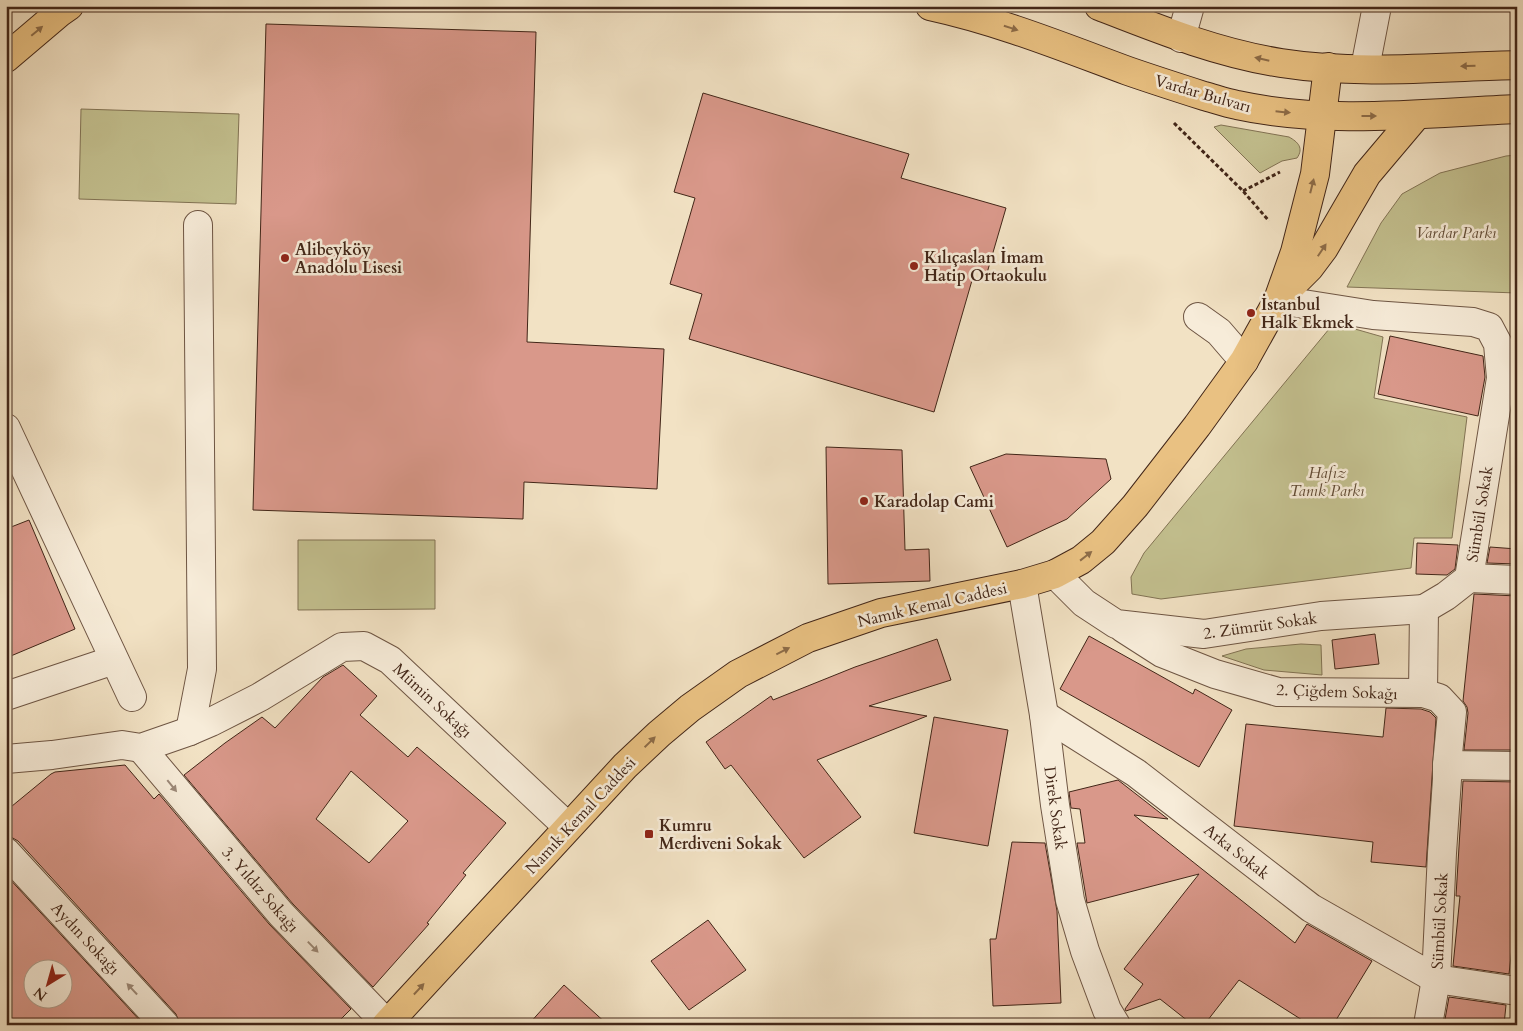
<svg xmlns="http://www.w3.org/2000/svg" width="1523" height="1031" font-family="Cardo,serif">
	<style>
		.green { fill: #c3c08f; stroke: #827354 }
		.building { fill: #d9988a; stroke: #422618; fill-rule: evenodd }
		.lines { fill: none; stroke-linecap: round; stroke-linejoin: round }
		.minor-casing { stroke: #6e5543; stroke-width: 30 }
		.major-casing { stroke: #422618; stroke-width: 30 }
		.path { stroke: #422618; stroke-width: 3; stroke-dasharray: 4 2.5; stroke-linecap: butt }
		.minor { stroke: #f7ecd9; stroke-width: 28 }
		.major { stroke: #e9c182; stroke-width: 28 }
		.oneway { fill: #8d6c48 }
		.oneway2 { fill: #9c8978 }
		.poi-dot { fill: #8f2418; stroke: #f7ecd9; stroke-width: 2 }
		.labels { text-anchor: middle; stroke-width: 5; stroke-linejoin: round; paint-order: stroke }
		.street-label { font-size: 16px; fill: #422618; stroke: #f7ecd9 }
		.park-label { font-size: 16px; font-style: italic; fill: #624c36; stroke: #f7ecd9 }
		.poi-label { font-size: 16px; font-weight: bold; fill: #422618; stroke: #f7ecd9; text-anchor: start }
	</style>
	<rect width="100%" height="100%" fill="#f2e2c4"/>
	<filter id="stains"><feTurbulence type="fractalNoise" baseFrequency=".004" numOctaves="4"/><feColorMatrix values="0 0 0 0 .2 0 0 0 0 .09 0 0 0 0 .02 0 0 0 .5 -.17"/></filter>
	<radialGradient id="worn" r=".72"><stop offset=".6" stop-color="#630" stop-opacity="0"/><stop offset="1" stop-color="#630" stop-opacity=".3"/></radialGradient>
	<!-- green -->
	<g class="green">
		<polygon points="81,109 239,114 236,204 79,199"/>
		<path d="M1221,125L1289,137C1298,142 1304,148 1297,158L1282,161L1260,173L1214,127Z"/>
		<polygon points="1517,155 1517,293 1347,287 1381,223 1402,194 1440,173 1506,156"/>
		<polygon points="1334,323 1383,337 1374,398 1467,417 1452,538 1414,538 1411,568 1161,599 1132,594 1131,577 1144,553"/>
		<polygon points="298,540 435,540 435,609 298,610"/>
		<polygon points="1301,644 1321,645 1322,675 1264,670 1222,656 1246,649"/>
	</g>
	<!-- building -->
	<g class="building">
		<polygon points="266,24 536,32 527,342 664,349 657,489 524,482 523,519 253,510"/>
		<polygon points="703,93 909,154 901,178 1006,208 987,273 975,270 934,412 689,339 702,294 670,284 695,198 674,192"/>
		<polygon points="1390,336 1483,356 1485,377 1478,416 1378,394"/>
		<polygon points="826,447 902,450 905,550 929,549 930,581 828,584"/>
		<polygon points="1006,454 1106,459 1111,479 1067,519 1007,547 970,467"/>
		<polygon points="29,520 75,629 6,658 6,529"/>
		<polygon points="1417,543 1458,545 1455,569 1447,575 1416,574"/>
		<polygon points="1490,547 1517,549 1517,564 1487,563"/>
		<polygon points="1474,594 1517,596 1517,750 1464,750 1468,713 1467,707 1463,701"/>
		<polygon points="1375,634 1379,664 1335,669 1332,640"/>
		<polygon points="1089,636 1193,694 1195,689 1232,710 1199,767 1060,689"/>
		<polygon points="937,639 951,680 869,706 927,716 817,760 861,817 804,858 731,765 725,769 706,742 771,696 773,700 855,667"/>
		<path d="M343,665L377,696L360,715L408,757L417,747L506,823L463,873L466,875L427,923L429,924L373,987L293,904L184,775L225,743L262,717L275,728L323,677ZM351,771L408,821L369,863L316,819Z"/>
		<polygon points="1386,708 1421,709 1430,712 1436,718 1426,867 1371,862 1373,842 1234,826 1246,724 1383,737"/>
		<polygon points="934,717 1008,730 988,846 914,833"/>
		<polygon points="125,765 154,799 159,794 269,924 351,1009 335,1025 180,1025 176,1014 18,841 11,837 6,837 6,811 51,774 55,772"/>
		<polygon points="1118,780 1168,819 1134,815 1295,943 1307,924 1372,961 1333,1025 1310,1025 1239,980 1204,1025 1193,1025 1160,999 1126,1011 1125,1009 1143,984 1124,969 1199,874 1087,903 1077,843 1085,843 1080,809 1071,808 1069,792"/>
		<polygon points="1463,781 1517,782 1517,903 1509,974 1453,966 1460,896 1456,896"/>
		<polygon points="1012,842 1045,843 1057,911 1061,1003 993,1006 990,939 996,939"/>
		<path d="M6,875L144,1025H6ZM32,968H62V998H32Z"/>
		<polygon points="708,920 746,970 689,1010 651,961"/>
		<polygon points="564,985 608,1025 528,1025"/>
		<polygon points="1449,997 1506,1005 1504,1025 1444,1025"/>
	</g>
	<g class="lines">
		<!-- minor casing -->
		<g class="minor-casing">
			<g id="minor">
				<polyline points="1181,38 1190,6"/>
				<polyline points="1365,68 1377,6"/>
				<polyline points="1278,300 1373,315 1473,322 1489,327 1498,344 1501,378 1469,578 1446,596 1424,609 1423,693 1439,698 1452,712 1447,765 1447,779 1442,853 1436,979 1428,1025"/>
				<polyline points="1198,317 1219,332 1244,361"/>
				<polyline points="6,428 132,697"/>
				<polyline points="1055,574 1084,603 1116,624 1204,634 1321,616 1424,609"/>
				<polyline points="1469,578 1517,580"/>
				<polyline points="1022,584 1044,715 1055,805 1070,900 1085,951 1107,1010 1116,1025"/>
				<polyline points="1123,628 1162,653 1215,674 1278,692 1423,693"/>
				<polyline points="6,696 114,660"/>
				<polyline points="1044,715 1136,773 1311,908 1436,979 1517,991"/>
				<polyline points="190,731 202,669 198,225"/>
				<polyline points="141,748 281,914 387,1024"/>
				<polyline points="6,759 52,755 122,745 141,748 190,731 211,722 260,697 342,647 364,646 390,660 568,827"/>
				<polyline points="1447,765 1517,766"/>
				<polyline points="6,852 165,1025"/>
			</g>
		</g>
		<!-- major casing -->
		<g class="major-casing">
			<g id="major">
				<path d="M930,6C999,21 1063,47 1128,71C1154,80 1179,88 1204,96C1215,99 1226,103 1237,105C1329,125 1424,113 1517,109"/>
				<path d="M1099,6C1158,29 1217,53 1281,63C1357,75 1440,67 1517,65"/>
				<polyline points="6,58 59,13 69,6"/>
				<polyline points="1285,292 1309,268 1324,248 1367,174 1416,116"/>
				<polyline points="386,1025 625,766 659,734 690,708 738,674 808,638 881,613 1022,584 1055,574 1081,560 1103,542 1135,506 1197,426 1244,361 1278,300 1295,252 1315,174 1328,67"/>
			</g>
		</g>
		<!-- path -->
		<g class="path">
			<polyline points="1174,123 1243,191 1269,221"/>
			<polyline points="1243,191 1280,172"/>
		</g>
		<!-- minor -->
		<use href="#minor" class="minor"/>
		<!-- major -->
		<use href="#major" class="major"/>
	</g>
	<!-- one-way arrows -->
	<defs><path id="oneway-solid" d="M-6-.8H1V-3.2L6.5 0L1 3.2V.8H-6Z" transform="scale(1.25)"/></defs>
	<g class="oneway">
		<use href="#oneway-solid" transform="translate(1011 28) rotate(18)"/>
		<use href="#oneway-solid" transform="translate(37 31) rotate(-40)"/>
		<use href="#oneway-solid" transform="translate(1262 59) rotate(-167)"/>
		<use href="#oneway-solid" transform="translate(1468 66) rotate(178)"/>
		<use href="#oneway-solid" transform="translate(1283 112) rotate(6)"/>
		<use href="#oneway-solid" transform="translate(1369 116)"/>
		<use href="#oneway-solid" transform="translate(1312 186) rotate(-76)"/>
		<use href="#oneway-solid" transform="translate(1322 250) rotate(-56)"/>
		<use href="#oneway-solid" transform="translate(1086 556) rotate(-38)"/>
		<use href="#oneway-solid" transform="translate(783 651) rotate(-27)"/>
		<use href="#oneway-solid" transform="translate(650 742) rotate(-44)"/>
		<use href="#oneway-solid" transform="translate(419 989) rotate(-47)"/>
	</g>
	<g class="oneway2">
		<use href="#oneway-solid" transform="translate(172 786) rotate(51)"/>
		<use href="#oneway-solid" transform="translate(313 947) rotate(46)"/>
		<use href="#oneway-solid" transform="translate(132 989) rotate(-133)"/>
	</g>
	<!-- markers -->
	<g class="poi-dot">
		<circle cx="285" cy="258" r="5"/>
		<circle cx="914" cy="266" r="5"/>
		<circle cx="1251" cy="313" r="5"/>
		<circle cx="864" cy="501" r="5"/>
		<rect x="644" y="829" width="10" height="10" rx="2.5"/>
	</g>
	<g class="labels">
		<!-- street labels -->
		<g class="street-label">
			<text transform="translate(1203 93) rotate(16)" y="6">Vardar Bulvarı</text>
			<text transform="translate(1479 514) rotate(-81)" y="6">Sümbül Sokak</text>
			<text transform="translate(932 604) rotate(-13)" y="6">Namık Kemal Caddesi</text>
			<text transform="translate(1260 625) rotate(-8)" y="6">2. Zümrüt Sokak</text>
			<text transform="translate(1337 691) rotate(2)" y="6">2. Çiğdem Sokağı</text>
			<text transform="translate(433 700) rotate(43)" y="6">Mümin Sokağı</text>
			<text transform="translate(1056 808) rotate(82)" y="6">Direk Sokak</text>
			<text transform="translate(580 815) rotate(-47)" y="6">Namık Kemal Caddesi</text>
			<text transform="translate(1237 851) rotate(38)" y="6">Arka Sokak</text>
			<text transform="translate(261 889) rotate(49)" y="6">3. Yıldız Sokağı</text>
			<text transform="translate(1439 921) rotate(-87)" y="6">Sümbül Sokak</text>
			<text transform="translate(86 938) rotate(47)" y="6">Aydın Sokağı</text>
		</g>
		<!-- park labels -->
		<g class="park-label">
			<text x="1456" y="238">Vardar Parkı</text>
			<text x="1327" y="478">Hafız<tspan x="1327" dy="18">Tanık Parkı</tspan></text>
		</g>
		<!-- poi labels -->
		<g class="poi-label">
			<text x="295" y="255">Alibeyköy<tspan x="295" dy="18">Anadolu Lisesi</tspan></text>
			<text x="924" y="263">Kılıçaslan İmam<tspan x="924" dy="18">Hatip Ortaokulu</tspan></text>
			<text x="1261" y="310">İstanbul<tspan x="1261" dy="18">Halk Ekmek</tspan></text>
			<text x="874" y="507">Karadolap Cami</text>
			<text x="659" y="831">Kumru<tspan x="659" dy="18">Merdiveni Sokak</tspan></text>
		</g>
	</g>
	<!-- margin -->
	<rect width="1523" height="1031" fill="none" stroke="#f2e2c4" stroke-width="25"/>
	<rect x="8" y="8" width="1508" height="1016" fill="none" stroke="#422618" stroke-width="2.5"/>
	<rect x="12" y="12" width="1498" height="1006" fill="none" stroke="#422618"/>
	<!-- north arrow -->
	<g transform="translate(48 984) rotate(217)"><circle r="24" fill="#f7ecd9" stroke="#af9d8c"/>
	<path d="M0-4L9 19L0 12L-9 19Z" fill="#8f2418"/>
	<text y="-8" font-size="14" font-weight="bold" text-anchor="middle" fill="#422618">N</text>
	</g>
	<rect width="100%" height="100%" filter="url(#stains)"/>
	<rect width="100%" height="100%" fill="url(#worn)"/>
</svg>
